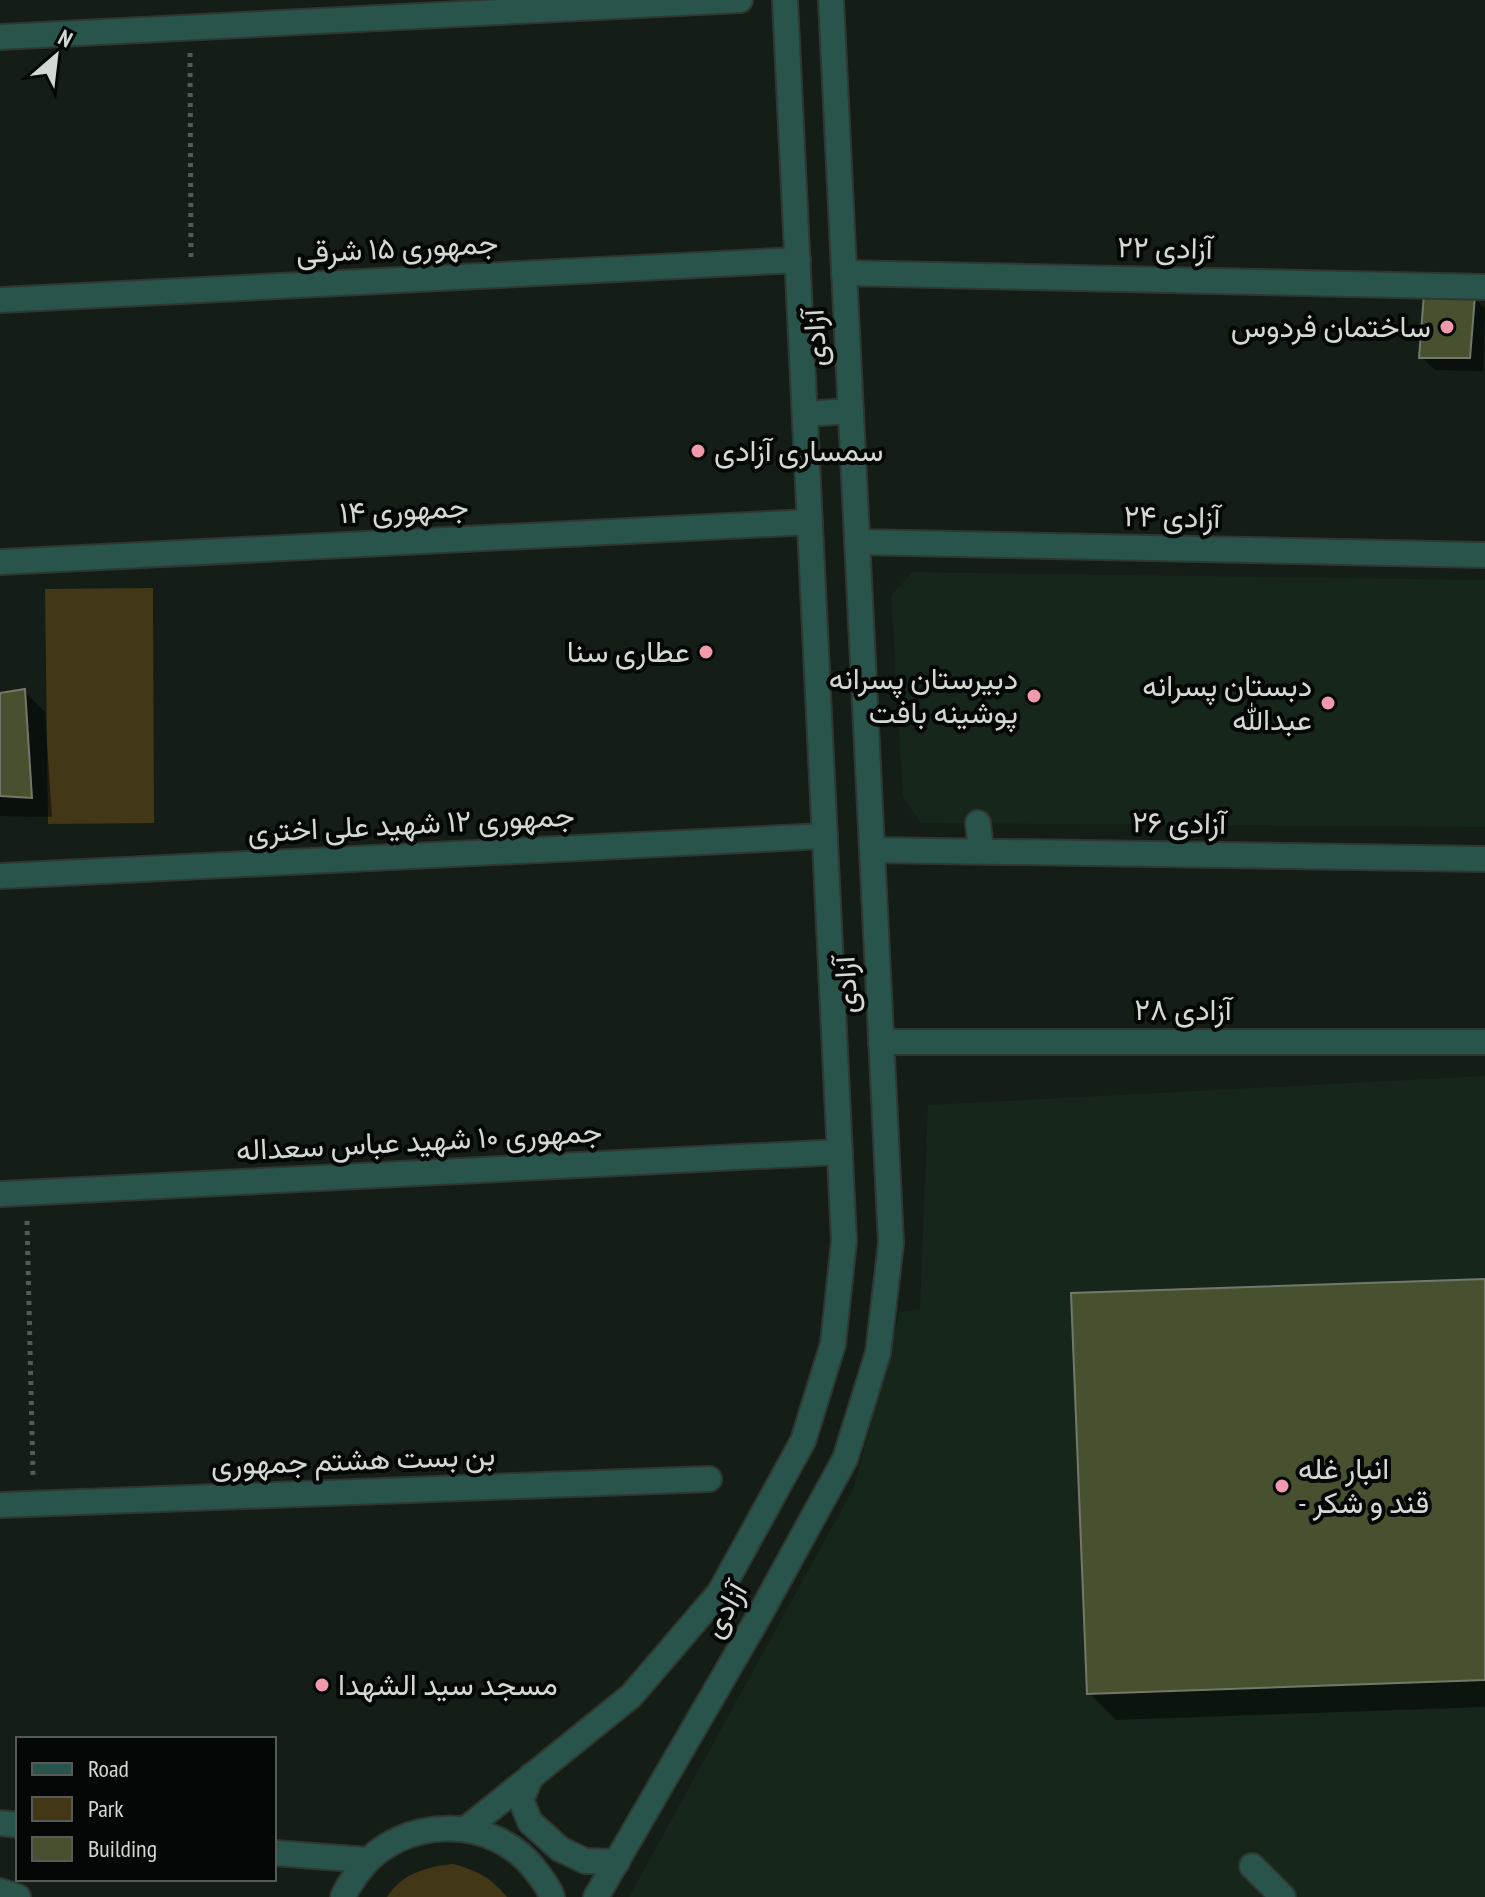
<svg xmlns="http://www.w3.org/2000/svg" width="1485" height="1897" font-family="'PT Sans Narrow',Vazirmatn,sans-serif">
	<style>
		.built { fill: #16261a }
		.green { fill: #423817 }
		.shadow { fill: #0007 }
		.building { fill: #48512f; stroke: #74786a; stroke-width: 2 }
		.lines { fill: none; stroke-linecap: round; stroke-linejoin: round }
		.minor-casing { stroke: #2f3830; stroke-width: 28 }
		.path { stroke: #535c54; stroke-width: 5; stroke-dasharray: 4 6; stroke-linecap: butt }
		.minor { stroke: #28544c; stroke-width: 24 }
		.poi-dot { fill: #f29aad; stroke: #040705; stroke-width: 3 }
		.labels { text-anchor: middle; stroke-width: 8; stroke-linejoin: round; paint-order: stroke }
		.street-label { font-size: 30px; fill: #d2d9d3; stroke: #040705 }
		.poi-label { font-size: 30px; fill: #d2d9d3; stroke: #040705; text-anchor: end }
	</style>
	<rect width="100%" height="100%" fill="#141e16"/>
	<!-- built -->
	<g class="built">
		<polygon points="913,572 1485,580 1485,827 921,823 903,797 891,595"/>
		<polygon points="1485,1076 1485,1897 629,1897 854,1487 900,1312 920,1309 928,1105"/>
	</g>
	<!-- green -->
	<g class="green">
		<polygon points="153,588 154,823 48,824 45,589"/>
		<path d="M453,1864C478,1871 490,1877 507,1897H387C402,1873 427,1867 453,1864Z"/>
	</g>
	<!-- shadow -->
	<g class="shadow">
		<polygon points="1474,298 1485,309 1483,371 1435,370 1421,357"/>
		<polygon points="24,691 45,712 52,817 0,816 0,695"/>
		<polygon points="1485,1281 1485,1707 1116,1720 1089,1693"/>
	</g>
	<!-- building -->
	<g class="building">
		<polygon points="1424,294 1475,296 1470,358 1419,358"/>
		<polygon points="25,689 32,798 0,796 0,693"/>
		<polygon points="1485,1279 1485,1680 1087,1694 1071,1293"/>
	</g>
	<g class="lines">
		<!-- minor casing -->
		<g class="minor-casing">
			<g id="minor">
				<polyline points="0,37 740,0"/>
				<polyline points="844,273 1485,287"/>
				<polyline points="0,300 798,260"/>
				<polyline points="805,414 851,411"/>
				<polyline points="857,542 1485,555"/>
				<polyline points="0,562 810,522"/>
				<polyline points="978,823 981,851"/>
				<polyline points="872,850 1485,859"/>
				<polyline points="0,876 825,836"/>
				<polyline points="881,1042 1485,1042"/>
				<polyline points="0,1194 840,1152"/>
				<polyline points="0,1505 709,1479"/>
				<polyline points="531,1776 521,1800 530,1822 560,1849 585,1861 617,1862"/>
				<polyline points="0,1823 18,1825"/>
				<polyline points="466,1829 631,1696 720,1592 803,1441 833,1344 844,1241 785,0"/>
				<polyline points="274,1853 367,1860"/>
				<polyline points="1252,1866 1283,1897"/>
				<polyline points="0,1891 18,1897"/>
				<path d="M343,1897C347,1887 353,1879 359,1871C401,1815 494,1814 536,1871C542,1879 549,1887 552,1897"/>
				<polyline points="596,1897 759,1616 845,1459 878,1353 891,1243 831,0"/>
			</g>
		</g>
		<!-- path -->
		<g class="path">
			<polyline points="190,53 191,263"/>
			<polyline points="27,1221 33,1475"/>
		</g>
		<!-- minor -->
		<use href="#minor" class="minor"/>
	</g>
	<!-- markers -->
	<g class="poi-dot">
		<circle cx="1447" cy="327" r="8"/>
		<circle cx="698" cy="451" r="8"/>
		<circle cx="706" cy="652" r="8"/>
		<circle cx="1034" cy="696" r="8"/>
		<circle cx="1328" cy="703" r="8"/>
		<circle cx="1282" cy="1486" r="8"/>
		<circle cx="322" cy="1685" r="8"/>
	</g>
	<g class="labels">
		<!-- street labels -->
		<g class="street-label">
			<text transform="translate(397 248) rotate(-3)" y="10">جمهوری ۱۵ شرقی</text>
			<text transform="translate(1165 248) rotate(1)" y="10">آزادی ۲۲</text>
			<text transform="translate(815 338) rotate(-93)" y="10">آزادی</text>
			<text transform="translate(404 510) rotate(-3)" y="10">جمهوری ۱۴</text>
			<text transform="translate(1172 517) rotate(1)" y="10">آزادی ۲۴</text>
			<text transform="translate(1179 823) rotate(1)" y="10">آزادی ۲۶</text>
			<text transform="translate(411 824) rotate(-3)" y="10">جمهوری ۱۲ شهید علی اختری</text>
			<text transform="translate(846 985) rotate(-93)" y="10">آزادی</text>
			<text x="1183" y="1020">آزادی ۲۸</text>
			<text transform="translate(419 1141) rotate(-3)" y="10">جمهوری ۱۰ شهید عباس سعداله</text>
			<text transform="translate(353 1460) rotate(-2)" y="10">بن بست هشتم جمهوری</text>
			<text transform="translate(725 1610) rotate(-60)" y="10">آزادی</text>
		</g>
		<!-- poi labels -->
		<g class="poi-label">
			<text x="1431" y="337">ساختمان فردوس</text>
			<text x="714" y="461" text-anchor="start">سمساری آزادی</text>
			<text x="690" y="662">عطاری سنا</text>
			<text x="1018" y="689">دبیرستان پسرانه<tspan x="1018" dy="34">پوشینه بافت</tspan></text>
			<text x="1312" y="696">دبستان پسرانه<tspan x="1312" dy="34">عبدالله</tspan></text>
			<text x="1298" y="1479" text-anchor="start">انبار غله<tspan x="1298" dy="34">- قند و شکر</tspan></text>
			<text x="338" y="1695" text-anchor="start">مسجد سید الشهدا</text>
		</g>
	</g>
	<!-- legend -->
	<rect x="16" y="1737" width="260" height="144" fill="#040705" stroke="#565b57" stroke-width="2"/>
	<rect x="32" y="1763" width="40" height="12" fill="#28544c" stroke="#565b57" stroke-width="2"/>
	<text x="88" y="1777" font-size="24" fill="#d2d9d3">Road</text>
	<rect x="32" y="1797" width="40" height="24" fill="#423817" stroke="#565b57" stroke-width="2"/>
	<text x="88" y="1817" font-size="24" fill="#d2d9d3">Park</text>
	<rect x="32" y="1837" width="40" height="24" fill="#48512f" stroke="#565b57" stroke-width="2"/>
	<text x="88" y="1857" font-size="24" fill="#d2d9d3">Building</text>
	<!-- north arrow -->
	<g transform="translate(56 56) rotate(28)" stroke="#040705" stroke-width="6" paint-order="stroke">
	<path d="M0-6L14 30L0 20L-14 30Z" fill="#d2d9d3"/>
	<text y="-12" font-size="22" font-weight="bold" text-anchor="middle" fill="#d2d9d3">N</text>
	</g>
</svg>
